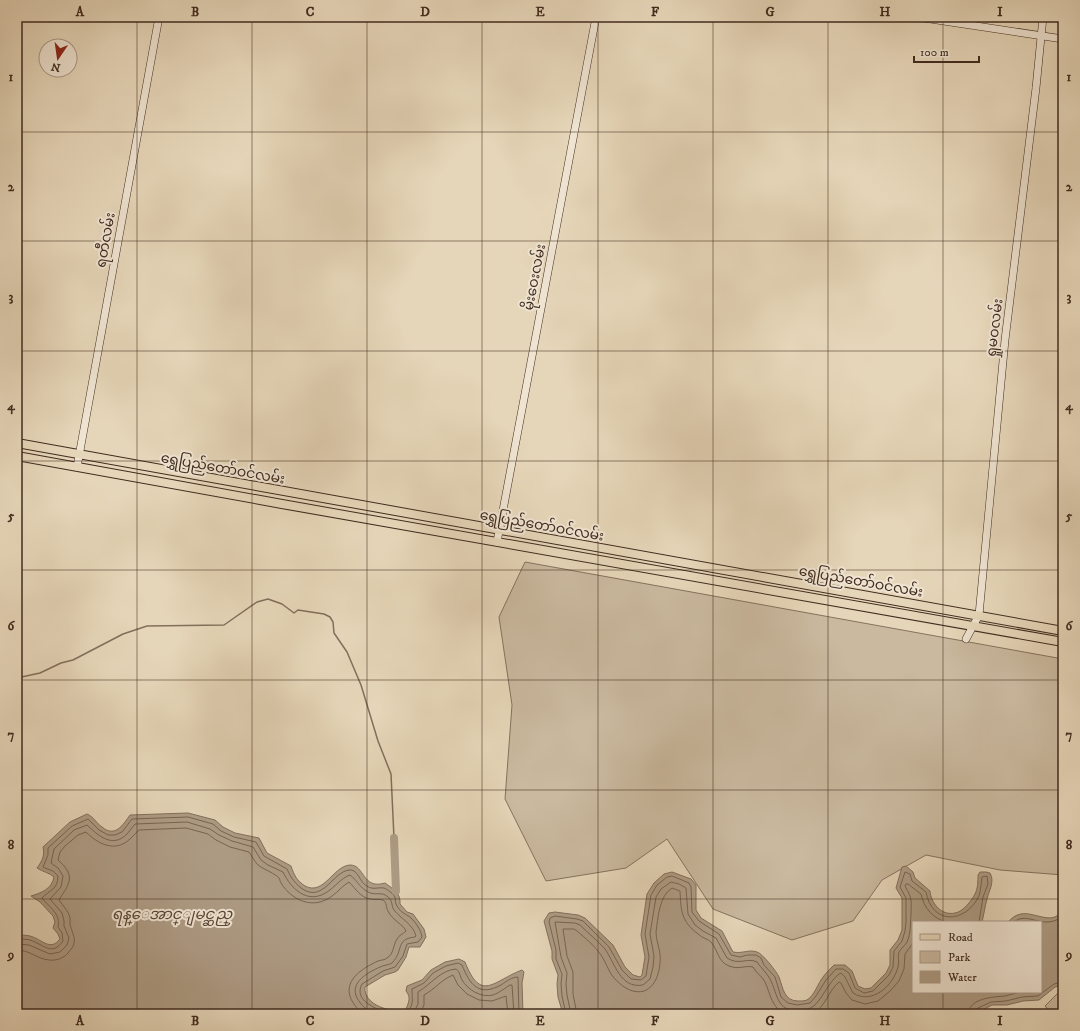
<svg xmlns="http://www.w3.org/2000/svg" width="1080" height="1031" font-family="'IM FELL DW Pica','Noto Sans Myanmar',serif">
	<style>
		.green { fill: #cab99f; stroke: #86725f }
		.water { fill: #ae9c85; stroke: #826f5c }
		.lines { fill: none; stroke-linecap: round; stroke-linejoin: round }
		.shore { stroke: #786452; stroke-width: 1 }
		.stream { stroke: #826f5c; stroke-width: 1.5 }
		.river { stroke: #ae9c85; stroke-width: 8 }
		.secondary-casing { stroke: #412b1f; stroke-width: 8 }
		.primary-casing { stroke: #412b1f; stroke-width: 10 }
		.secondary { stroke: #efe4d2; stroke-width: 7 }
		.primary { stroke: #e6d6b9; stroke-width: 8 }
		.grid { fill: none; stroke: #412b1f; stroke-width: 1; stroke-opacity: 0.55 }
		.labels { text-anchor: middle; stroke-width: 4; stroke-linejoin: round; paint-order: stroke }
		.street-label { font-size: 14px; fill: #412b1f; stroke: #efe4d2 }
		.water-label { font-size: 15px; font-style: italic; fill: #5c4738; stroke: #efe4d2 }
		.neatline { fill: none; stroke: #412b1f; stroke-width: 1.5 }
		.grid-label { font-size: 13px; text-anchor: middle; font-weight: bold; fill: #412b1f }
	</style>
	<rect width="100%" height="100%" fill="#e6d6b9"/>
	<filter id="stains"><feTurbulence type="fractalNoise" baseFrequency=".005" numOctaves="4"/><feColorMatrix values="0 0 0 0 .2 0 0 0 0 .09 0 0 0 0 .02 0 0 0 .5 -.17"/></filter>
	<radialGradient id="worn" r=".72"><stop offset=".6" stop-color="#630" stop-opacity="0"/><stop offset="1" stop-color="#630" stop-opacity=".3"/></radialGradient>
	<!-- green -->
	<g class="green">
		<polygon points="525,562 1063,659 1063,875 1000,870 926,855 882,880 853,921 792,940 713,909 667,839 626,868 546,881 505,799 512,705 499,617"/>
		<polygon points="1063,988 1063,1014 1052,1014 1045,1006"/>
	</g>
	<!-- water -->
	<g class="water">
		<path d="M188,813L215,820L223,827L235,833L259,838L267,853L291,866C294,875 297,881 305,886C324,896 333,866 350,865C365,865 362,890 385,883C393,889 401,893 400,904L407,912L413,914L424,929L426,937L420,947H409L406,957L398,970L395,972L385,975L365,987C363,1005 392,1014 406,1009C409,1002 411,997 406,991L407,986L422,980L431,970L445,962L459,959L465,962C481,1003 493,981 522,970L524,972L522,983L523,1014H17V935C21,935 26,935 30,936C42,939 50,952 60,939L58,934L53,928L55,922L53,916L40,902L31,896C41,893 52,889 54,877C50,873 43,872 37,868C42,861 45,856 43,847L70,822L87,814C94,817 96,823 102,827C115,838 123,825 130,815Z"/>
		<path d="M906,866L913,872L915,878L930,891C931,903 941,916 955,913C963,912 972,900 975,894C978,888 978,881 978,875L980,872H986L990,873C995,882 989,890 987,899C985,906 984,914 982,922H913V992H1041V922H1008C1012,918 1015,915 1021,914C1035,911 1057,929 1063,906V985L1055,987L1039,1000L1023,1001L1007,1005H992L975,1014H563L558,997L557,984L558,975L552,959V951L544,921L549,913L555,912L578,915L585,918L613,945L625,967L633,975L640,977L642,975L645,957L641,935L647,894L654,883L664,874L672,872L691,879L696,885V910L701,918L722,931L733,952C742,954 749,949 757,952C762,953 777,972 779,977C783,988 784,1001 798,1001C800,1001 805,1001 807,1000C815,995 818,983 823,977C826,973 830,969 834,965H845L852,971L858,986L865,989L871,988L886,973L890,965V950L898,940L902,930V898L896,888L902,867Z"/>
	</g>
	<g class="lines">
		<!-- shore -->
		<g class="shore">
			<path d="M1014,922C1028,910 1043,932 1063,916"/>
			<path d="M17,939C21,939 26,939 30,940C43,944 52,957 63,941L62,933L58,927C61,914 50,908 42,898C49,890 58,890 58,876L53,871L45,868L43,867L48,855V848L72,826L88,819L99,830L108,835H115L122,832L132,819L188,817L213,824L221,831L234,837L256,842L264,856L287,869C291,878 295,884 304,890C324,901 333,872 349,870C357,869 359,879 364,884C372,891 376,887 384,888C385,888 389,891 389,891C399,898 393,899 397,906C401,913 406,914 411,918C416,923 421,930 422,937L418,942L407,944L403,956L395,967L383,971L362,984C353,1001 377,1009 389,1014"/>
			<path d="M17,944L29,945L50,954L60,952L67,945L69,938L64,926V921L62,913L50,899L61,887L63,876L58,868L51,863L54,849L74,830L87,825C98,835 112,849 127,834C130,831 132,827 135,824L187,822L210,829L219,835L232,841L253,847L261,860L268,865L283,872C291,889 308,905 327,892C335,887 341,878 350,875C357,880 359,887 368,892C375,896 382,891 388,897C393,900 391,906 394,910C401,919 413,924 416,936L415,937C395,939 404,951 392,963C389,965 384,965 380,967C369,972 349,982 357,998C361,1005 367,1011 375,1014"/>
			<path d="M17,950C30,950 37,959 49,960C56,961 64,958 68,953C79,941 73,937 70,924C70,922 70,920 70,918C68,910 63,906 59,900C64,891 74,881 67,870C65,866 61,863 58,860L60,852L65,846L78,835L86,832C98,844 115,853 130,839C133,836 136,833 139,830L186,828L208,834L216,840L230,847L249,852C252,856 254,861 258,865C263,869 276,874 279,878C280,879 280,882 281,883C292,901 314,910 332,896C338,892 342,886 349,882C356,889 360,897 370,899C374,900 380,899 383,900C387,902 386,908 388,911C392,920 404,925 406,931C403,934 399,935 397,939C393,945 394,954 387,958C385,960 381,960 378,961C352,973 336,990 363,1014"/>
			<path d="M403,1014C415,1009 412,999 412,989L424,983L433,973L446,966L458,963L462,965C470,985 479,997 501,985C507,981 512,977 518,977L519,1014"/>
			<path d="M413,1014L418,1004V992C431,984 441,970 456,969C460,972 460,976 462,980C468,990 481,998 493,995C499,993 505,988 510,985H512L514,1014"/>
			<path d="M420,1014L424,1005V995C435,989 441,980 453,975L458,985L467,994L479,1000L492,1001L506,996L508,1014"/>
			<path d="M566,1014L562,996L561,984L562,974L556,959V950L549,922L550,918L555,916L577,919L583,921L609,947L622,970L631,979L641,980L646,976L649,957L645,934L651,895L657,885L667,877L672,876L689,883L691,887L692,912L699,921L719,934L731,955L740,957L747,955H756L761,958L764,965L775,977L781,997L788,1003L797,1005L810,1003L816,996L826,980L836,969H843L849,973L855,988L864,993L873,991L889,975L893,967L894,951L902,941L905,931L906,922V898L900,887L905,872L910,874L912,881L926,892C932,925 965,924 979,896C981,890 981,883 982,877L987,876L988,884L983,897L979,922"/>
			<path d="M571,1014L567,995L566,984L567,973L561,957L555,922L575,923L580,925C588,933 598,941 605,949C615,963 620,989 643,985L650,979L653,967L654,956L650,934L656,897L661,889L671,882L679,884L686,888L688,914L695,925L703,931L716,938L727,958C739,966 747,957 757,962C761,968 767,973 770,979C778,994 776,1012 799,1010C804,1010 810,1009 814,1006C824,996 828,983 839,974L841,973L845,977L853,993C872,1005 893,986 898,967C900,962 897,956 899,952C901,948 905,946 907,942C911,933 910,925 911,915C911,901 913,900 905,886L906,884H908L921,894C924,908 933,919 947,922"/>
			<path d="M577,1014L573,994V972L567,956L563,929H574L577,931C585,938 595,946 601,955C607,964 609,974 617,981C624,988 634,994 644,991C658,986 661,966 660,954C659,947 656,939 656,932C658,918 659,896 672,888L680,891C681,911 681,921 698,934C702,938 708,939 711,942C718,950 718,962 729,966C739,970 745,965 753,967C756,973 762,976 765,982C771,995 771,1007 785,1014"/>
			<path d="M812,1014C826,1007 828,991 839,982L841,983L846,993L852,1000L865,1004L878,1001L890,991L899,981L904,969L905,954L913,943"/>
			<path d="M968,1014C969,998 993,997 1005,996C1010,995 1015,993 1020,992"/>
			<polyline points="974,1014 976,1009 991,1002 1006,1001 1022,997 1038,996 1054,984 1063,982"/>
		</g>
		<!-- stream -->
		<polyline class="stream" points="17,678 40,673 61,663 73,660 123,634 147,626 224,625 257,602 268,599 282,604 294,613 298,610 324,614 330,617 333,622 334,633 347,652 361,685 378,741 391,774 394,838"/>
		<!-- river -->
		<polyline class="river" points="394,838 396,891"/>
		<!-- secondary casing -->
		<g class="secondary-casing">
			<g id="secondary">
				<polyline points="917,17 1063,39"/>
				<polyline points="77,467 159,17"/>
				<polyline points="497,542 596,17"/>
				<polyline points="966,639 979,615 1005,340 1036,88 1043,17"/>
			</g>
		</g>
		<!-- primary casing -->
		<g class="primary-casing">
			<g id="primary">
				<polyline points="17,443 1063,631"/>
				<polyline points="17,456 282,504 1063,642"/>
			</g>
		</g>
		<!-- secondary -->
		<use href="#secondary" class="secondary"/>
		<!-- primary -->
		<use href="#primary" class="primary"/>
	</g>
	<!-- grid -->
	<path class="grid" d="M137,17V1014M252,17V1014M367,17V1014M482,17V1014M598,17V1014M713,17V1014M828,17V1014M943,17V922M17,132H1063M17,241H1063M17,351H1063M17,461H1063M17,570H1063M17,680H1063M17,790H1063M17,899H1063M943,992V1014"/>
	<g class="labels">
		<!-- street labels -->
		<g class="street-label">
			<text transform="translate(105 240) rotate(-80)" y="5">ရတီလမ်း</text>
			<text transform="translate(534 277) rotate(-79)" y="5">မိုးဝေးလမ်း</text>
			<text transform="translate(994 328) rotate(-83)" y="5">ရှုမဝလမ်း</text>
			<text transform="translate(223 468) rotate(10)" y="5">ရွှေပြည်တော်ဝင်လမ်း</text>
			<text transform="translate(542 525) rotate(10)" y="5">ရွှေပြည်တော်ဝင်လမ်း</text>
			<text transform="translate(861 581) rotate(10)" y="5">ရွှေပြည်တော်ဝင်လမ်း</text>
		</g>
		<!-- water labels -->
		<g class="water-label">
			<text x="172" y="919">ရန္ေအာင္ျမင္ဆည္</text>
		</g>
	</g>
	<!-- margin -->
	<rect width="1080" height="1031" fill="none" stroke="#e6d6b9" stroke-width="44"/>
	<!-- legend -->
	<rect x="912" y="921" width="130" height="72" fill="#efe4d2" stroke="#a99a8a"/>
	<rect x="920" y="934" width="20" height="6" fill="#e6d6b9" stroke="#a99a8a"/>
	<text x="948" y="941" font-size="12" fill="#412b1f">Road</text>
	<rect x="920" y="951" width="20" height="12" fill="#cab99f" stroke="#a99a8a"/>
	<text x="948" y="961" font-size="12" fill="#412b1f">Park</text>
	<rect x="920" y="971" width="20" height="12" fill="#ae9c85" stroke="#a99a8a"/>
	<text x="948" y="981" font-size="12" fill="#412b1f">Water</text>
	<!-- north arrow -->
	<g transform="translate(58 58) rotate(193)"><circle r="19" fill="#efe4d2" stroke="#a99a8a"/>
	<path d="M0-3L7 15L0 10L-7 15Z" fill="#8f2418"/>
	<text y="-6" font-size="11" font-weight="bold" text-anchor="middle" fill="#412b1f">N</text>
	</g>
	<!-- scale -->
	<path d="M914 56v6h65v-6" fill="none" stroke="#412b1f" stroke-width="2"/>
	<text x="920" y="56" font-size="12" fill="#412b1f" stroke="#efe4d2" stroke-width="3" paint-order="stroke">100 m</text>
	<rect x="22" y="22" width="1036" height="987" class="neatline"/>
	<g class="grid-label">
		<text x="80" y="16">A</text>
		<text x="195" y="16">B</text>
		<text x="310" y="16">C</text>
		<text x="425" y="16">D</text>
		<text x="540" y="16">E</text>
		<text x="655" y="16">F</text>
		<text x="770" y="16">G</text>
		<text x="885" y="16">H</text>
		<text x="1000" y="16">I</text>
		<text x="11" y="81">1</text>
		<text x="1069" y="81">1</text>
		<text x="11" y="191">2</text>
		<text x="1069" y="191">2</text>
		<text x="11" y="301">3</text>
		<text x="1069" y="301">3</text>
		<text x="11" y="410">4</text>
		<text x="1069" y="410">4</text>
		<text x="11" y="520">5</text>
		<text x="1069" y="520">5</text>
		<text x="11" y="630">6</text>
		<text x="1069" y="630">6</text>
		<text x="11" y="739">7</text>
		<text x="1069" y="739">7</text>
		<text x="11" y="849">8</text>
		<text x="1069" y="849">8</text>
		<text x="11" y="959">9</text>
		<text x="1069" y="959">9</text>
		<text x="80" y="1025">A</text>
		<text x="195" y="1025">B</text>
		<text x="310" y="1025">C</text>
		<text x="425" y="1025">D</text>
		<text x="540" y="1025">E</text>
		<text x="655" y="1025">F</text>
		<text x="770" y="1025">G</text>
		<text x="885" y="1025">H</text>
		<text x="1000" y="1025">I</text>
	</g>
	<rect width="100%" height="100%" filter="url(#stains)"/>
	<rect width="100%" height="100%" fill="url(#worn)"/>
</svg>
